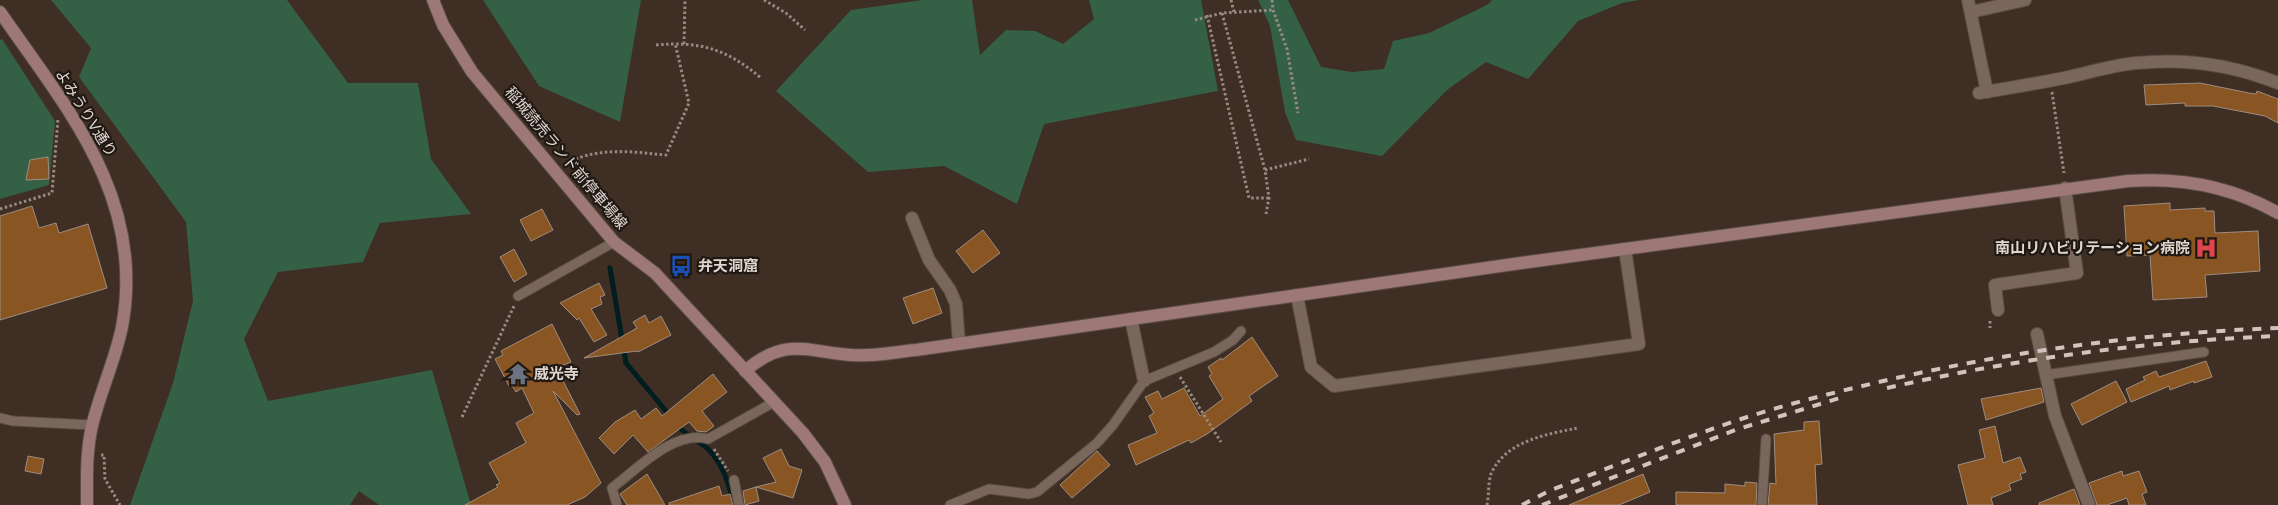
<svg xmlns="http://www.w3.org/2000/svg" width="2278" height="505" font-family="Inter,'Noto Sans JP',sans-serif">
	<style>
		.green { fill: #346045 }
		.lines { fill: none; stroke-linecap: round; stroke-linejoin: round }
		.stream { stroke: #001d1f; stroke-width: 5 }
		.building { fill: #895523; stroke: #9e8d7f }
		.lane-casing { stroke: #594c43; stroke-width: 11 }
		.street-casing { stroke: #594c43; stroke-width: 14 }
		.secondary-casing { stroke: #594c43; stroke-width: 14 }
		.path { stroke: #978a82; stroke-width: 3; stroke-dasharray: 2.5 2.5; stroke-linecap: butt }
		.lane { stroke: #79675c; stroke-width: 9 }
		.street { stroke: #79675c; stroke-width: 12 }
		.secondary { stroke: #9d7876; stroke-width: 12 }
		.rail { stroke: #cfc4be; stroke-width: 4; stroke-dasharray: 9 9; stroke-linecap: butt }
		.labels { text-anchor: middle; stroke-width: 4.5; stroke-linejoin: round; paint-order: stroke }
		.street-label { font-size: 15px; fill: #e0d6d0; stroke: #1f1813 }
		.poi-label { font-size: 15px; font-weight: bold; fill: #e0d6d0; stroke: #1f1813; text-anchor: start }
	</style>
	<rect width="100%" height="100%" fill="#3e2e24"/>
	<!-- green -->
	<g class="green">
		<polygon points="51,0 287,0 348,83 418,83 431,159 471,214 380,223 363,262 278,272 244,339 268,401 432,370 471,505 379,505 359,491 350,505 130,505 173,383 193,301 186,222 79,77 91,48"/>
		<polygon points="483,0 641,0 620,122 539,86"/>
		<polygon points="922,0 972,0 980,55 1006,30 1035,31 1063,44 1094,19 1089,0 1201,0 1218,91 1044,124 1017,204 944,166 868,172 776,91 851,10"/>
		<polygon points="1258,0 1288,0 1321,67 1352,72 1384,69 1393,41 1429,33 1487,5 1492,0 1639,0 1622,3 1578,21 1528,79 1486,62 1447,90 1382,156 1296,140 1285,112 1270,26"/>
		<polygon points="2,39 55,121 49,185 0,199 0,40"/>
	</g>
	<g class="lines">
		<!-- stream -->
		<g class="stream">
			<polyline points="610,268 626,363 671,417"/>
			<path d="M676,424C685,435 697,439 707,448C723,463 729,485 734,505"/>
		</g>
	</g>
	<!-- building -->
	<g class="building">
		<polygon points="2200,83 2249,93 2256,94 2257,91 2278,99 2278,123 2265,116 2213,106 2185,106 2185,103 2146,105 2144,85"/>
		<polygon points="48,157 49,179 26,180 30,160"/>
		<polygon points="2170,203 2170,210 2205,208 2205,211 2214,211 2215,233 2258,231 2260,271 2205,275 2207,297 2153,300 2150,255 2127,256 2124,206"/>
		<polygon points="32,206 39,228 56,223 59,233 88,224 107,288 0,320 0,216"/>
		<polygon points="542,209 553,230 531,241 520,220"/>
		<polygon points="983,230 1000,253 973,273 956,251"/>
		<polygon points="514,249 527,274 514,282 500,257"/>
		<polygon points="599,283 605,295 600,297 602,304 591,309 607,335 594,342 579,318 577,320 560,303"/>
		<polygon points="933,288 942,313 913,324 903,298"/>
		<polygon points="645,315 649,323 661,316 671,335 638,352 637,351 584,358 637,328 633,322"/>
		<polygon points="552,324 571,362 563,365 566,374 561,377 580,414 577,415 553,391 601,483 585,497 567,505 465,505 498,487 496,485 500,483 489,463 526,443 516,423 534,413 522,388 516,392 511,384 509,386 495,359 503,355 501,351"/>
		<polygon points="1252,337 1278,376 1249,396 1252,401 1207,434 1191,443 1189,440 1136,465 1128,445 1157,433 1149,416 1154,413 1145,397 1158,391 1162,399 1184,388 1200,416 1223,399 1209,376 1212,374 1208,367 1221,358 1222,360"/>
		<polygon points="2206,361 2212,377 2194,383 2194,381 2170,390 2169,386 2131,402 2126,389 2145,380 2143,377 2156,371 2159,377"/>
		<polygon points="713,374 727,392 702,411 714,426 706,432 697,431 689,422 648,452 633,435 614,454 599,438 615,422 635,410 641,419 656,408 662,416"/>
		<polygon points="2116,381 2127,402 2082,425 2071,404"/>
		<polygon points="2041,388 2044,402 1986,420 1981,399"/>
		<polygon points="1819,421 1822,464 1815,465 1817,505 1768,505 1770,483 1776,484 1774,434 1804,430 1804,422"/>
		<polygon points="1995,426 2003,463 2020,457 2026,472 2020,474 2022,479 2009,484 2011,490 1991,498 1993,505 1968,505 1958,465 1985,458 1979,430"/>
		<polygon points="781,449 789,466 802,470 793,498 756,487 776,482 763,458"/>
		<polygon points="1097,451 1110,465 1072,498 1060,485"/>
		<polygon points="28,456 44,459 41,474 25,471"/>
		<polygon points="2122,471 2123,476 2139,471 2147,492 2142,494 2146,505 2129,505 2127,498 2107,505 2097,505 2089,483"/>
		<polygon points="647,474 665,505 627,505 620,494"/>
		<polygon points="1643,474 1650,492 1619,505 1569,505"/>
		<polygon points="1745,482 1757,483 1756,505 1676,505 1676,492 1725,493 1725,484 1745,486"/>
		<polygon points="719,486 722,496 730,494 733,505 669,505 669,503"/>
		<polygon points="756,487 759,501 745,505 743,491"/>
		<polygon points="2074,489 2080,505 2039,505 2039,503"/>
	</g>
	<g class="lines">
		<!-- lane casing -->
		<g class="lane-casing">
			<g id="lane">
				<polyline points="518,296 614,242"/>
				<polyline points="2045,375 2204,352"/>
				<polyline points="0,418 13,421 92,425"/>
				<polyline points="734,480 739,505"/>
				<path d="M617,505L612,488C637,469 675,429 708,439L774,402"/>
				<polyline points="950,505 989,489 1029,494 1037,492 1097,443 1113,425 1144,381 1214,352 1233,340 1241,331"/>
				<polyline points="1762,505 1766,439"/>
			</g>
		</g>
		<!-- street casing -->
		<g class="street-casing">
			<g id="street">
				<polyline points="1968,0 1987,92"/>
				<polyline points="1971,12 2025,0"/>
				<path d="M1979,93C2009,88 2040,83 2069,77C2091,72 2114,65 2136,63C2185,58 2233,65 2278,83"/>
				<polyline points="912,218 929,260 950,290 956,304 959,343"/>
				<polyline points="1297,295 1311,367 1334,386 1639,344 1625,249"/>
				<polyline points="1998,310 1995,285 2077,273 2065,188"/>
				<polyline points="1131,319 1144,381"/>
				<polyline points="2037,334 2055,416 2089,505"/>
			</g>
		</g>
		<!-- secondary casing -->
		<g class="secondary-casing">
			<g id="secondary">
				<polyline points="433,0 443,25 472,72 614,242 655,273 803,433 825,462 845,505"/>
				<path d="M0,12C68,110 146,199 122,327C115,361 100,392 92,426C86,452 87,478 87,505"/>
				<path d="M745,371C785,337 804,351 851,355C872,357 895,352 916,350L1521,263L2128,181C2182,177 2231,186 2278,213"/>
			</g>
		</g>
		<!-- path -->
		<g class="path">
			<polyline points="764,0 786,13 805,30"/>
			<polyline points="1231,0 1234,12"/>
			<polyline points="1272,0 1273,10 1287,49 1298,113"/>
			<polyline points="1222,13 1265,170 1269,198 1266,214"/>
			<polyline points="1207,15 1249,198 1269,198"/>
			<polyline points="1195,20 1222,13 1273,10"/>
			<polyline points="684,44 685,0"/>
			<path d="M656,45C700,41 727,49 761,78"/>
			<polyline points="2052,92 2064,173"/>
			<path d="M571,161C602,147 634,152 666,155L689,103L675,43"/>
			<polyline points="1265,170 1309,159"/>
			<polyline points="0,209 52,193 58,119"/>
			<polyline points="1990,321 1990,328"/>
			<polyline points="1180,377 1221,442"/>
			<polyline points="462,417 514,306"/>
			<polyline points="714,449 728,471"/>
			<polyline points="101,455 104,455 105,479 120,505"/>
			<path d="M1487,505C1489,496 1488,482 1491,474C1505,441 1547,434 1578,428"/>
		</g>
		<!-- lane -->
		<use href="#lane" class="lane"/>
		<!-- street -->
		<use href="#street" class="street"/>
		<!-- secondary -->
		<use href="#secondary" class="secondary"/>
		<!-- rail -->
		<g class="rail">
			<path d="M1887,388C2015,359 2147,341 2278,336"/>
			<path d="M1522,505L1551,490C1612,467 1673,442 1735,421C1786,404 1840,391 1892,379C2020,350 2147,333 2278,328"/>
			<polyline points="1542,505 1735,430 1843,397"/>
		</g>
	</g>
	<!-- icons -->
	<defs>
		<g id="hospital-bare" transform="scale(1.725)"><path d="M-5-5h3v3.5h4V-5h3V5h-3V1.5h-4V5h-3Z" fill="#e0444e" stroke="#1f1813" stroke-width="2.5" paint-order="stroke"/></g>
		<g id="bus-bare" transform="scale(1.725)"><path d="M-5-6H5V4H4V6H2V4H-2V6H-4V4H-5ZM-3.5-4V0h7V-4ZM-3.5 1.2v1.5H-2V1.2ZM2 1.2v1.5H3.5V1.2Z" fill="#1a4fb4" stroke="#1f1813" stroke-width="2.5" paint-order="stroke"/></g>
		<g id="temple-bare" transform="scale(1.725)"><path d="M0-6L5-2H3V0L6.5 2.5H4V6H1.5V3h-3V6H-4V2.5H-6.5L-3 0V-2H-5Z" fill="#6b7280" stroke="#1f1813" stroke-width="2.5" paint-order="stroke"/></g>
	</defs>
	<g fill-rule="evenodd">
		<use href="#hospital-bare" x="2206" y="248"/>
		<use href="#bus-bare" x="681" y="266"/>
		<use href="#temple-bare" x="518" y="374"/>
	</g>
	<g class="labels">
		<!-- street labels -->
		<g class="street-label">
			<text transform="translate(86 113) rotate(58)" y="5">よみうりV通り</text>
			<text transform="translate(566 158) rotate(50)" y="5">稲城読売ランド前停車場線</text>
		</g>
		<!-- poi labels -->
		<g class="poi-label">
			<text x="2190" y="253" text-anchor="end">南山リハビリテーション病院</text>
			<text x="698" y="271">弁天洞窟</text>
			<text x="534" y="379">威光寺</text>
		</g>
	</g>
</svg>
